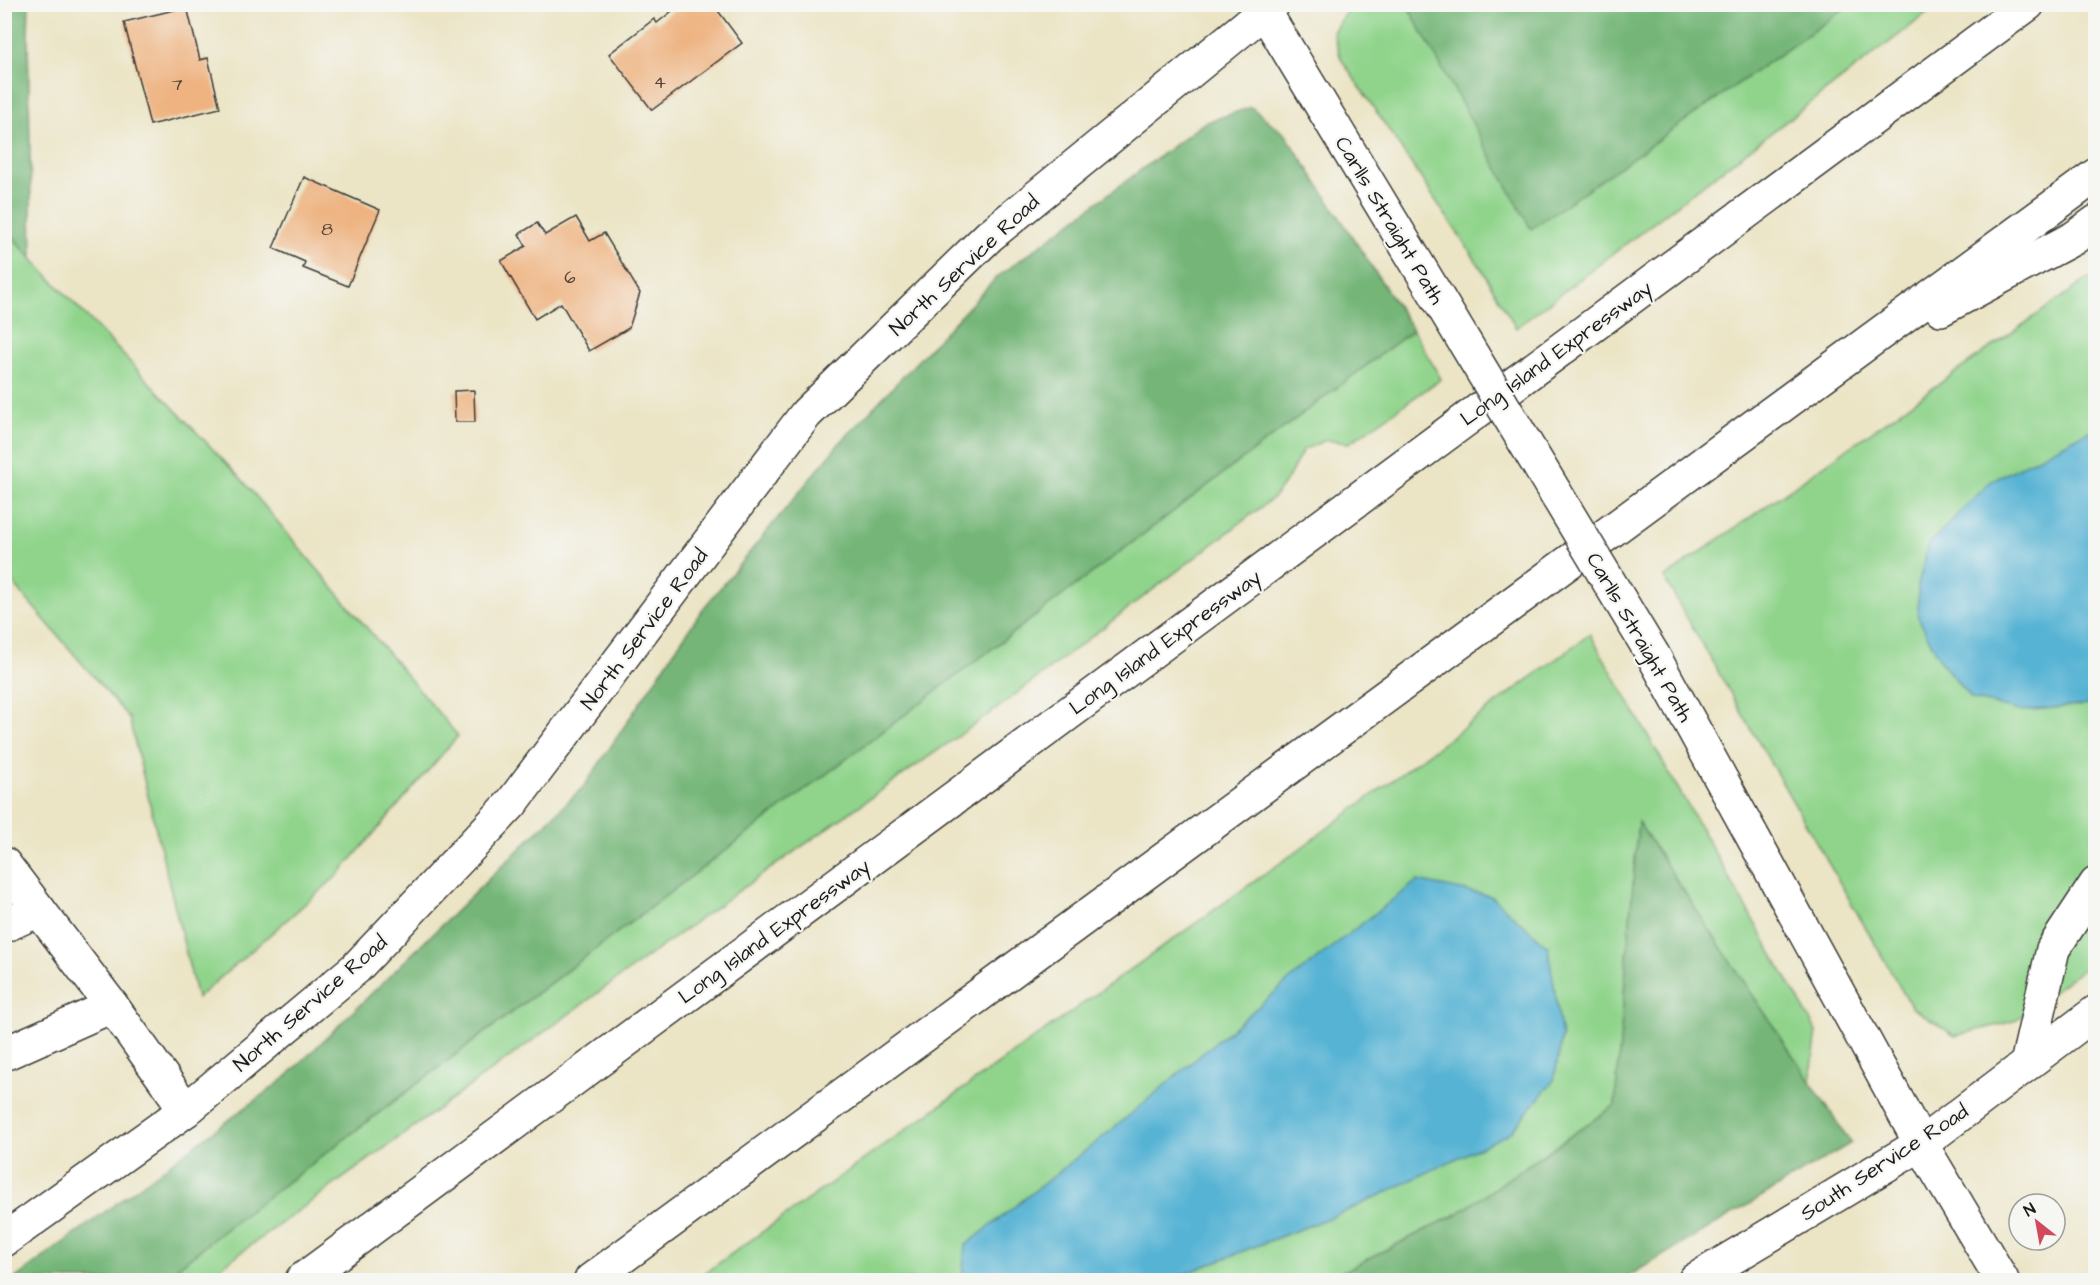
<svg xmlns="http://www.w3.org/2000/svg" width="2100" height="1285" font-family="'Architects Daughter',sans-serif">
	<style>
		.green { fill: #90d48c; stroke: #567854; stroke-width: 1.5 }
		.forest { fill: #74b678; stroke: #48694a; stroke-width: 1.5 }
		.water { fill: #56b3d4; stroke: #396878; stroke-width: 1.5 }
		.building { fill: #eeb381 }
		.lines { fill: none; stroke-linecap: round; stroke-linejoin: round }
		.minor-casing { stroke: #3b3a35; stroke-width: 36 }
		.major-casing { stroke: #3b3a35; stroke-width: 36 }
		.highway-casing { stroke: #3b3a35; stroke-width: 36 }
		.minor { stroke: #fff; stroke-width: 33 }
		.major { stroke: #fff; stroke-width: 33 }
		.highway { stroke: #fff; stroke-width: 33 }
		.minor-bridge-casing { stroke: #3b3a35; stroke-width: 36; stroke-linecap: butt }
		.minor-bridge { stroke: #fff; stroke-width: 33 }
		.labels { text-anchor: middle; stroke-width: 4.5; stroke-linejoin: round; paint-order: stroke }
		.number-label { font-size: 18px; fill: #504235 }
		.street-label { font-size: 21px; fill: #1c1c1c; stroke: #f6f6f2 }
	</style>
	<rect width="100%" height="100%" fill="#f6f6f2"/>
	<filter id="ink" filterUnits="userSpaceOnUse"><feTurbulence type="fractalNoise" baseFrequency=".0167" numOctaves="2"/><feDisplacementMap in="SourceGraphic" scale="12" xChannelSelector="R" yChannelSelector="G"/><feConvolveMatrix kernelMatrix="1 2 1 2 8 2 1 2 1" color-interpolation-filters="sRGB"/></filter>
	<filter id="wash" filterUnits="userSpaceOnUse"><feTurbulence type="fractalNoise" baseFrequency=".008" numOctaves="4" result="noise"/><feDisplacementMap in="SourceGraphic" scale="24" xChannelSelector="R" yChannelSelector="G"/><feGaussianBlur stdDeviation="1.35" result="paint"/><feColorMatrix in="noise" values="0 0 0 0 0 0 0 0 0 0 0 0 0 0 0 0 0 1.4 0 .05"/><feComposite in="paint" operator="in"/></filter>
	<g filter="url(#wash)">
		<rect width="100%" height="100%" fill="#ebe4c5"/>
		<!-- green -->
		<g class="green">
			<polygon points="1351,4 1938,5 1516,328 1481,268 1341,59 1333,32"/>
			<polygon points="4,228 32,259 244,482 458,736 337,876 197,998 129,718 5,574"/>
			<polygon points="2095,274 2095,960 2014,1021 1955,1036 1912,1008 1664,578"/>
			<polygon points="1413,330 1441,379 1349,443 1326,440 1303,450 1288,478 1273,498 995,710 723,902 203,1280 162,1280 232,1224"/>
			<polygon points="1590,634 1817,1032 1810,1082 1638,823 1615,1105 1457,1214 1326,1280 695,1280 1290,856"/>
		</g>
		<!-- forest -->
		<g class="forest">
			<polygon points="4,5 29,5 28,33 32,259 5,228"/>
			<polygon points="1407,5 1850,5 1531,229"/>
			<polygon points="1251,107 1286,135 1413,330 232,1224 162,1280 13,1280 284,1079 585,785 702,610 838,445 996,278 1204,123"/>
			<polygon points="1638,822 1851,1143 1622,1280 1326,1280 1457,1214 1615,1105"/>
		</g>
		<!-- water -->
		<g class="water">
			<polygon points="2095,428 2095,702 2090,705 2020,711 1972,699 1941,662 1918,617 1918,585 1928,545 1990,482"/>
			<polygon points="1417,881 1491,896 1548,947 1562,1037 1554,1080 1510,1133 1349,1210 1169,1280 962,1280 965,1246 1114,1128 1292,978"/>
		</g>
		<g id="blocks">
			<!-- building -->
			<g class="building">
				<polygon points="681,4 713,4 742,43 652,110 609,54 654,19 657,23"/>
				<polygon points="187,7 200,60 208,58 220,108 150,125 124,22"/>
				<polygon points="304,177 380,210 348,286 303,268 305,262 273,248"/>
				<polygon points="576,217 590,241 604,233 640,293 629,328 589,351 561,303 535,319 501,261 526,246 519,234 537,223 545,235"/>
				<polygon points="474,390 475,422 455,422 454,391"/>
			</g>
		</g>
	</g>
	<g filter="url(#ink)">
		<use href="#blocks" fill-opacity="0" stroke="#3b3a35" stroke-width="1.5"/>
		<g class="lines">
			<!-- minor casing -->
			<g class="minor-casing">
				<g id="minor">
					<polyline points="1260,4 1438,298"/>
					<polyline points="1653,655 1921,1144 2002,1280"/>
					<polyline points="4,864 112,1006 186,1110"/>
					<polyline points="4,926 39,910"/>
					<polyline points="4,1054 112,1006"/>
					<polyline points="2027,1064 2053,949 2096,884"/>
				</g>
			</g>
			<!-- major casing -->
			<g class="major-casing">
				<g id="major">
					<polyline points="4,1240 186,1110 356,968 511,804 806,414 989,236 1273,4"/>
					<polyline points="1695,1280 1921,1144 2096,1012"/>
				</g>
			</g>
			<!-- highway casing -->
			<g class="highway-casing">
				<g id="highway">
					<polyline points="1941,309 2074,238 2096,222"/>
					<polyline points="302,1280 2028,4"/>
					<polyline points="591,1280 2096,175"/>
				</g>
			</g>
			<!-- minor -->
			<use href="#minor" class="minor"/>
			<!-- major -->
			<use href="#major" class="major"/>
			<!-- highway -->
			<use href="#highway" class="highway"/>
			<!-- minor-bridge casing -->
			<g class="minor-bridge-casing">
				<polyline id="minor-bridge" points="1438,298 1653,655"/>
			</g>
			<!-- minor-bridge -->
			<use href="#minor-bridge" class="minor-bridge"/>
		</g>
	</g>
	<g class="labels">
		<!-- number labels -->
		<g class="number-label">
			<text x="660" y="88">4</text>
			<text x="177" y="90">7</text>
			<text x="327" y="235">8</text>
			<text x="570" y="283">6</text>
		</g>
		<!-- street labels -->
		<g class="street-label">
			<text transform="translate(1390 220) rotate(59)" y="7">Carlls Straight Path</text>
			<text transform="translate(964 265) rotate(-43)" y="7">North Service Road</text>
			<text transform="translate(1556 353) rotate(-36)" y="7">Long Island Expressway</text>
			<text transform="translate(644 629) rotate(-53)" y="7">North Service Road</text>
			<text transform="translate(1640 637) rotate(60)" y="7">Carlls Straight Path</text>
			<text transform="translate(1165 642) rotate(-36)" y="7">Long Island Expressway</text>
			<text transform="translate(774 931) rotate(-36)" y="7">Long Island Expressway</text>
			<text transform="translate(310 1003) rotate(-41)" y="7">North Service Road</text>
			<text transform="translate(1884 1162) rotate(-33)" y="7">South Service Road</text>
		</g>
	</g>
	<!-- margin -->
	<rect width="2100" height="1285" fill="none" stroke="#f6f6f2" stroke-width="24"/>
	<!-- north arrow -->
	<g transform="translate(2037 1222) rotate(329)"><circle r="28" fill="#f6f6f2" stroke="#9f9f9c" stroke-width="1.5"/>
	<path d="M0-4.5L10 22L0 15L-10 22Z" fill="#d1495b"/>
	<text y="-9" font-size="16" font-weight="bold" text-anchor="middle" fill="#1c1c1c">N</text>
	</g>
</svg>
